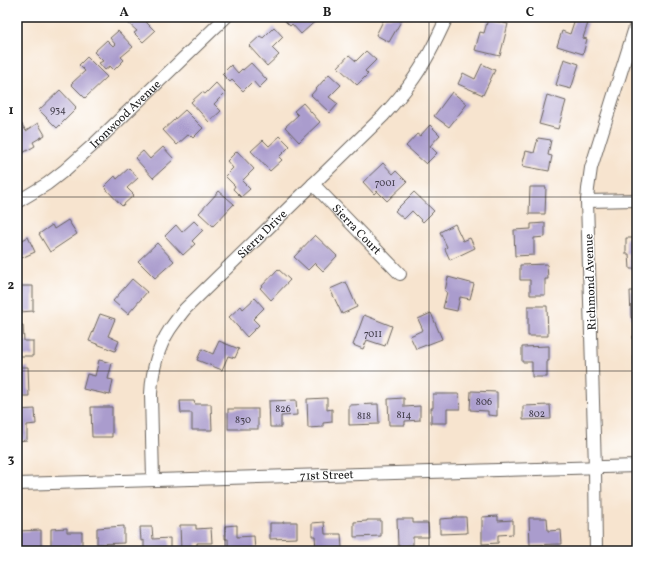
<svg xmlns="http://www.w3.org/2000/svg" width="654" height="568" font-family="Vollkorn,serif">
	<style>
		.building { fill: #aa9ccd }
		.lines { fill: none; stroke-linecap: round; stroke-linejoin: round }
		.minor-casing { stroke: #69625b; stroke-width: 14 }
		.minor { stroke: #fff; stroke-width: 12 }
		.grid { fill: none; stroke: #1c1c1c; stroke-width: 1; stroke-opacity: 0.55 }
		.labels { text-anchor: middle; stroke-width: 3; stroke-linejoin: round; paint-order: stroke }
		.number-label { font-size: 10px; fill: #403c48 }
		.street-label { font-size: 12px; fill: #1c1c1c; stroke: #fff }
		.neatline { fill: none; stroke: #1c1c1c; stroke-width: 1.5 }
		.grid-label { font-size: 13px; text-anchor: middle; font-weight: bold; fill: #1c1c1c }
	</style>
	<rect width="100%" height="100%" fill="#fff"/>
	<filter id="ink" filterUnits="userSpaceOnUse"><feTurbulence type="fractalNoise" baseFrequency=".025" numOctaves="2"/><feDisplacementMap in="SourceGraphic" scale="8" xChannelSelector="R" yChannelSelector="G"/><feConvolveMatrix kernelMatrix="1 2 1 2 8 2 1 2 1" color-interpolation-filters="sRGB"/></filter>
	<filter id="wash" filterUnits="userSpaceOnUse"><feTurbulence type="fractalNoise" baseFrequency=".012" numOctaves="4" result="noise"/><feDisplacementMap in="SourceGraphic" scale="16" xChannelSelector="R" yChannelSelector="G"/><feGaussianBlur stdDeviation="0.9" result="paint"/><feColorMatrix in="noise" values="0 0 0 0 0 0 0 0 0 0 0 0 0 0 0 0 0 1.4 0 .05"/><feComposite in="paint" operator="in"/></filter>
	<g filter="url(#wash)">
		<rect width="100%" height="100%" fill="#f7e4cf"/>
		<g id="blocks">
			<!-- building -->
			<g class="building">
				<polygon points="130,17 150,17 147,20 148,21 146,22 155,31 143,42 134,33 137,31 126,21"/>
				<polygon points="281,17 320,17 301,34 292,24 290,26"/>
				<polygon points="385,17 400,17 403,18 389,42 376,35"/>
				<polygon points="488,19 508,24 500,56 475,50 480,32 484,33"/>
				<polygon points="575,19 588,23 583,38 587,39 583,54 557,46 562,31 570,34"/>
				<polygon points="274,27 283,37 272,48 279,55 267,66 249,46 260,36 263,38"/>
				<polygon points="118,31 133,47 121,57 124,60 114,70 110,66 105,70 99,63 103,61 94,52 107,40 113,46 115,44 110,38"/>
				<polygon points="366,51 376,60 365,71 368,74 357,85 338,67 349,55 356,61"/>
				<polygon points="87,57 107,77 85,98 71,84 85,71 79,65"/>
				<polygon points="564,59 579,64 571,89 556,85"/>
				<polygon points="251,63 267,80 259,88 253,81 243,91 232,80 230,82 222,74 231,65 238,73 242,69 243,70"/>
				<polygon points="482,64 495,70 483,95 458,84 463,73 475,79"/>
				<polygon points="329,74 341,85 329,97 338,104 330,113 311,95"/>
				<polygon points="216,83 225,93 214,104 221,111 209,122 191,102 202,92 205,94"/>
				<polygon points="60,90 76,107 75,108 76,109 57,128 39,110"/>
				<polygon points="452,92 467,104 449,127 434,116"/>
				<polygon points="547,95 566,101 558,129 539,124"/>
				<polygon points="303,103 320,122 299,142 285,127 298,115 294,111"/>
				<polygon points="185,110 203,128 193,138 189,134 177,145 163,130"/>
				<polygon points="21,123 26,131 38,123 45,135 33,142 35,146 21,154 17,148 17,125"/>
				<polygon points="430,125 440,135 430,146 437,153 426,164 406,146 417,134 420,136"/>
				<polygon points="280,136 290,146 279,157 282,160 270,171 251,151 263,140 269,146"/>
				<polygon points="538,138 551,140 548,155 552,156 549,171 522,166 526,151 534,153"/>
				<polygon points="163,147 174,159 153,178 135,158 143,151 150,159"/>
				<polygon points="237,151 254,169 242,181 250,189 241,197 233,189 235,186 225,176 233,168 227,161"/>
				<polygon points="383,163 393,174 396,171 407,182 387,201 377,191 374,194 363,182"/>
				<polygon points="129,168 138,178 127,188 134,195 122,206 104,187 115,176 117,179"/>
				<polygon points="530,187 546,187 545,214 529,214"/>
				<polygon points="219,191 234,204 213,226 199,213"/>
				<polygon points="414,192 434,211 423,222 412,211 404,219 395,211"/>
				<polygon points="68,220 77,234 50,252 39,234 52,225 54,229"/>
				<polygon points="194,221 203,230 192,241 195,244 183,255 165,236 176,225 182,232"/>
				<polygon points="545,223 545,237 534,238 534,255 515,256 514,230 531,229 531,224"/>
				<polygon points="455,224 463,241 470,238 475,248 450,260 445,249 447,247 440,232"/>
				<polygon points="315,235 337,256 323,271 315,263 308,270 294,257"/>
				<polygon points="28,237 35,252 17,260 17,243"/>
				<polygon points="626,238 637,238 637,269 630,269 629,254 626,254"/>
				<polygon points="157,243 174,261 155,278 138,261"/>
				<polygon points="547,264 548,279 545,279 545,295 530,295 530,280 520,280 520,265"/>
				<polygon points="278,269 290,280 271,300 260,288"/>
				<polygon points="448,277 474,284 470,299 460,297 457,311 443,308 447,292 445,291"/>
				<polygon points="132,279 147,292 128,314 113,301"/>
				<polygon points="346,282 357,307 342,314 330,289"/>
				<polygon points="17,286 33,286 33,311 20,312 21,315 17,315"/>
				<polygon points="630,291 637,291 637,318 631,318"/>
				<polygon points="255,298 264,308 253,319 259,325 247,337 229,317 241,306 243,309"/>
				<polygon points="528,306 547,306 548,336 528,336"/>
				<polygon points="431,313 442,339 416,349 410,336 423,330 418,319"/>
				<polygon points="100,314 115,319 108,336 119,341 115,351 89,341"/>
				<polygon points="364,315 392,326 385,346 367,340 363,349 353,345"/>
				<polygon points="17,325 23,325 24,341 33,341 33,356 17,356"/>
				<polygon points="633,336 637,336 637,366 634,366"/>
				<polygon points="219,341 239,349 235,358 228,356 222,370 197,360 202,349 213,354"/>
				<polygon points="549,346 549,361 547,361 547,377 532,377 532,362 522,362 522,347"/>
				<polygon points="99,360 112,363 108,379 113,380 110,395 83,389 87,374 95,376"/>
				<polygon points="17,367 28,367 29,396 17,396"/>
				<polygon points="471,391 497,392 497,416 488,415 488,411 470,410"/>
				<polygon points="433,394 459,394 460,409 447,409 447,423 431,423 431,408 433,408"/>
				<polygon points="327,398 327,410 332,409 332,422 323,423 323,427 308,428 307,399"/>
				<polygon points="404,398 404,407 420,406 420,420 405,421 405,425 389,425 388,399"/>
				<polygon points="296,400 297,415 281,416 281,427 270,427 269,401"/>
				<polygon points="180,401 194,401 195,404 211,404 212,430 192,430 192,413 181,413"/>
				<polygon points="378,404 379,424 349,425 349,405"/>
				<polygon points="550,405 551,419 523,420 523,406"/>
				<polygon points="91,407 112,407 112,437 92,437"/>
				<polygon points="35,409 36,424 27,425 27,440 17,441 17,410"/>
				<rect x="228" y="409" width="30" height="20"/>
				<polygon points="498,516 498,521 513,520 513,534 498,535 498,543 482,544 482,517"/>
				<polygon points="453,517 466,517 467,533 440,534 440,519 453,518"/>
				<polygon points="529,518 547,518 548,531 561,530 562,544 530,545"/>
				<polygon points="397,519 413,519 413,523 428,523 429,537 413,537 413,545 398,546"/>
				<polygon points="367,520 381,520 381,536 354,537 354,522 367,521"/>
				<polygon points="283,522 297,522 297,538 270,539 270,523 283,523"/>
				<polygon points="324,522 325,534 341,534 342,548 316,549 315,536 312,536 312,523"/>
				<polygon points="180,525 196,525 196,529 211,528 212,543 197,543 197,551 181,551"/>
				<polygon points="237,525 237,537 254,536 255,551 228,551 228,539 225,539 225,526"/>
				<polygon points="124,526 124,543 97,544 97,528"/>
				<polygon points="140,527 152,527 153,539 170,538 170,551 144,551 144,540 141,541"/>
				<polygon points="67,528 67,532 82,532 82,546 67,546 67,551 51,551 51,529"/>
				<polygon points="41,530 41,550 17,551 17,531"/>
			</g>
		</g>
	</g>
	<g filter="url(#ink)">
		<use href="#blocks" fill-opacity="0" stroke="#69625b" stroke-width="1"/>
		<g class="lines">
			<!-- minor casing -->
			<g class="minor-casing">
				<g id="minor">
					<path id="s1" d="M313,184L400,274"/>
					<polyline points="587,201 637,200"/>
					<path id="s2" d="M17,202L47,184L65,170L92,146L226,17"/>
					<path id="s3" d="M153,480L151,394C152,371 157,349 170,329C175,322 180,315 185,309L383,116C392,106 401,96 409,85C425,64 436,41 447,17"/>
					<path id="s4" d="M17,484L637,466"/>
					<polyline points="596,551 595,468 587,201 588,189 591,168 637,21"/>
				</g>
			</g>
			<!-- minor -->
			<use href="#minor" class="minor"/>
		</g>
	</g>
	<!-- grid -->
	<path class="grid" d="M225,17V551M429,17V551M17,197H637M17,371H637"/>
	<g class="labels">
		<!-- number labels -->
		<g class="number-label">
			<text x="58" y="113">934</text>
			<text x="385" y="186">7001</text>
			<text x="373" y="337">7011</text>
			<text x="484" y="405">806</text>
			<text x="283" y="412">826</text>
			<text x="537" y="417">802</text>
			<text x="404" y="418">814</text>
			<text x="364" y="419">818</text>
			<text x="243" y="423">830</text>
		</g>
		<!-- street labels -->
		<g class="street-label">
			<text dy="4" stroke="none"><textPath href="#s2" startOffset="140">Ironwood Avenue</textPath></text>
			<text dy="4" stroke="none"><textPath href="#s1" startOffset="63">Sierra Court</textPath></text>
			<text dy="4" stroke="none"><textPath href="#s3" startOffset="287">Sierra Drive</textPath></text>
			<text transform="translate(590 282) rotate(-92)" y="4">Richmond Avenue</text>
			<text dy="4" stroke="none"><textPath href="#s4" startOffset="310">71st Street</textPath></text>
		</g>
	</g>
	<!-- margin -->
	<rect width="654" height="568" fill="none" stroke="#fff" stroke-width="44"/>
	<rect x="22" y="22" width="610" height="524" class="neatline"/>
	<g class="grid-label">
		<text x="124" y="16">A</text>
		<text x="327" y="16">B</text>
		<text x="530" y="16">C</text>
		<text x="11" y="114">1</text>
		<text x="11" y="289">2</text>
		<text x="11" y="463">3</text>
	</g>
</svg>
